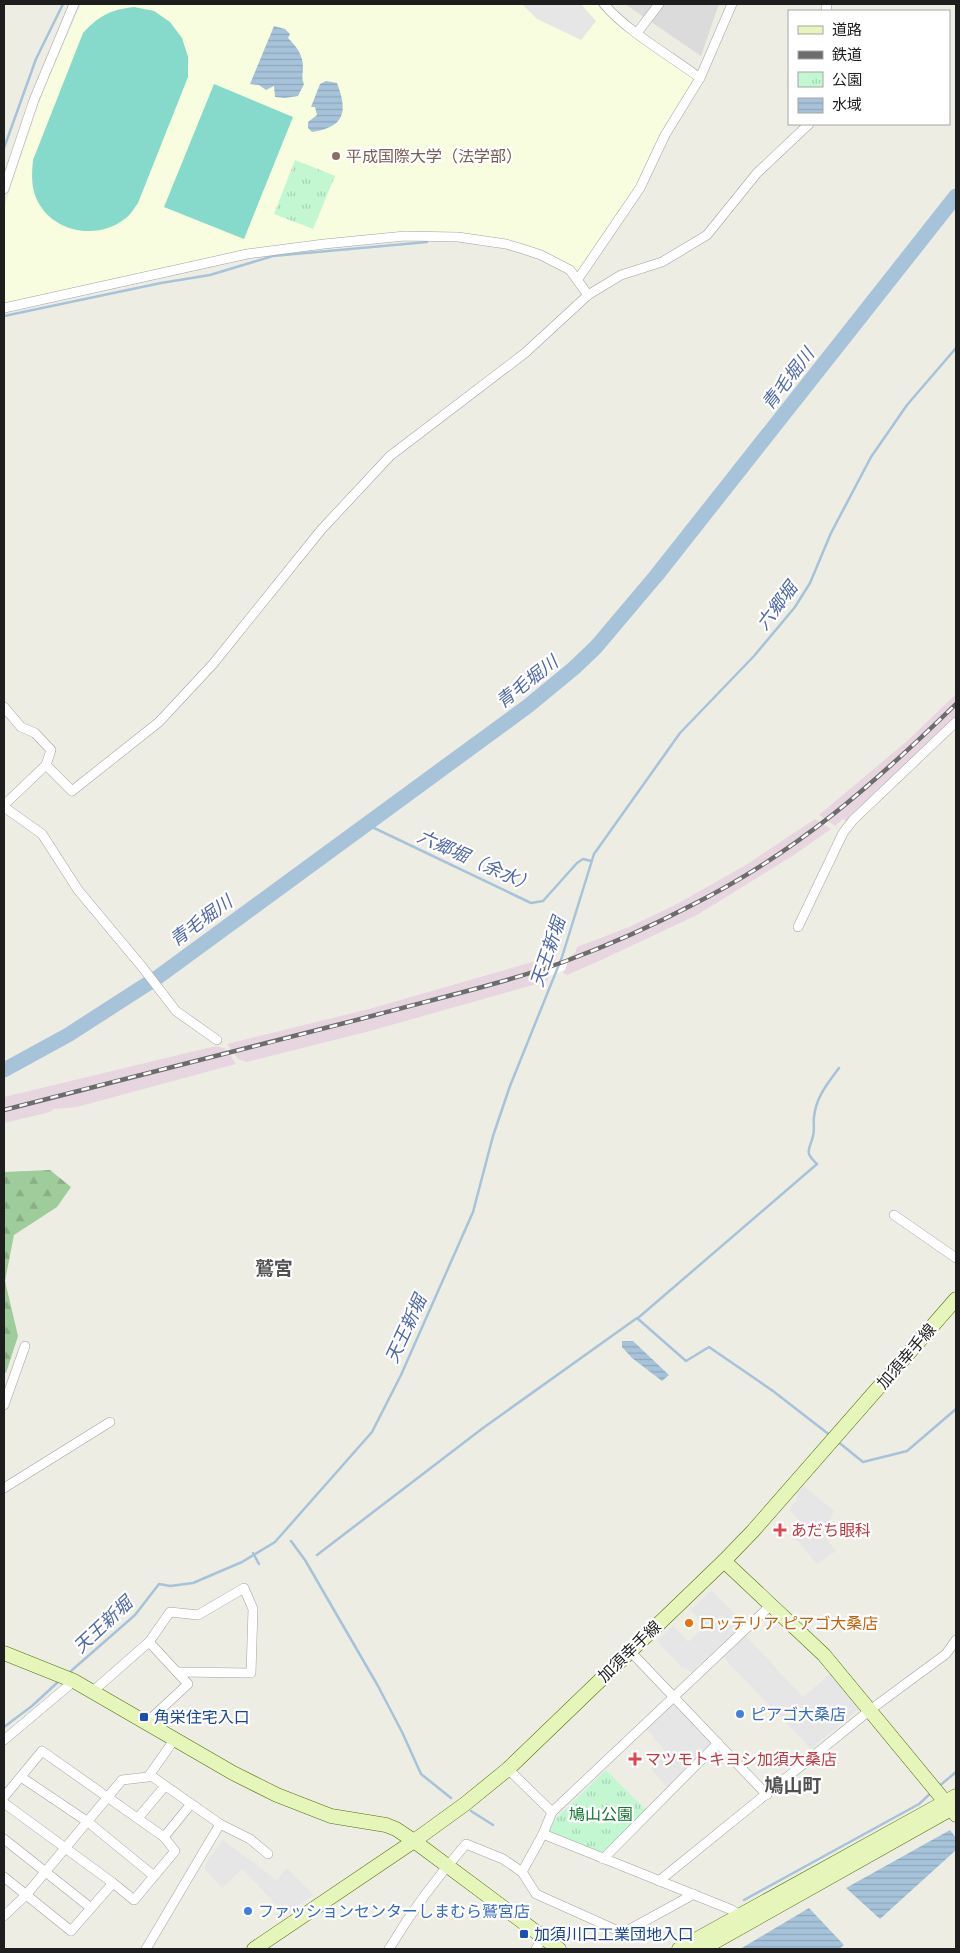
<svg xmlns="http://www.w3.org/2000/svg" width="960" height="1953" font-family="Barlow,'Noto Sans JP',sans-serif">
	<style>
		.residential { fill: #dcdbdb }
		.industrial { fill: #e7d6e0 }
		.education { fill: #f7fdde }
		.forest { fill: url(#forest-firs) }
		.park { fill: url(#park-tufts) }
		.pitch { fill: #86dacb }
		.parking { fill: #e6e6e6 }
		.water { fill: url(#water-rules) }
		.pier { fill: #fff }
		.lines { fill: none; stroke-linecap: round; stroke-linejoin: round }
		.stream { stroke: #a6c3da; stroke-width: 2.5 }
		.river { stroke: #a6c3da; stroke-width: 15 }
		.street-casing { stroke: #a2a2a2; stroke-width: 10 }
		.secondary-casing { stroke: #4f6f0a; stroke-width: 15 }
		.street { stroke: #fff; stroke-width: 9 }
		.secondary { stroke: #e6f6ba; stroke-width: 14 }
		.rail-casing { stroke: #6c6c6c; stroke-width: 4.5 }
		.rail { stroke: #fff; stroke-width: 2.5; stroke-dasharray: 8; stroke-linecap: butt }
		.education-dot { fill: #8d6e63; stroke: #fff; stroke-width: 2 }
		.health-dot { fill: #e0444e; stroke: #fff; stroke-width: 2 }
		.food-dot { fill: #e8710a; stroke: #fff; stroke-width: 2 }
		.shop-dot { fill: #3f7fe0; stroke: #fff; stroke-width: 2 }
		.transit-dot { fill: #1a4fb4; stroke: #fff; stroke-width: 2 }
		.labels { text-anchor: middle; stroke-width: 4.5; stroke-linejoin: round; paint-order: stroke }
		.education-label { font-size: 16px; fill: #785e54; stroke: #fff; text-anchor: start }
		.street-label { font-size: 16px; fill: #1e1e1e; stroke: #fff }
		.health-label { font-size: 16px; fill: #be3a42; stroke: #fff; text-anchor: start }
		.food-label { font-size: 16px; fill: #c56008; stroke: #fff; text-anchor: start }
		.shop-label { font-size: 16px; fill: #366cbe; stroke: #fff; text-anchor: start }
		.transit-label { font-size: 16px; fill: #164399; stroke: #fff; text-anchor: start }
		.park-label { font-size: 16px; fill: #11772f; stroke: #fff }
		.water-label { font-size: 18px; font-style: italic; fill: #4f69a9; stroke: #fff }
		.quarter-label { font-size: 19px; font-weight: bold; fill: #515151; stroke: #fff }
	</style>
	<defs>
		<pattern id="forest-firs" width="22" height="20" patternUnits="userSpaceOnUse" patternTransform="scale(1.25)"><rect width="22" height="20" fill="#9fcc9b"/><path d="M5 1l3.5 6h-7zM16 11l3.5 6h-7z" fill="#88af85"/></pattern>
		<pattern id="park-tufts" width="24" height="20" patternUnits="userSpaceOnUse" patternTransform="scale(1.25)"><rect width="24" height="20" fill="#c3f7d2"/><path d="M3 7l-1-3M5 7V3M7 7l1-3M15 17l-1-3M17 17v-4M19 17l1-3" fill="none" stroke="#a7d3b4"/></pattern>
		<pattern id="water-rules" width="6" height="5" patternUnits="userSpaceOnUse" patternTransform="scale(1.25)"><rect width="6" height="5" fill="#a6c3da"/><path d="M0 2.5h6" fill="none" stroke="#8ea7bb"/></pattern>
	</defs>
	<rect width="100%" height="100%" fill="#eeede4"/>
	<!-- residential -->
	<polygon class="residential" points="625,4 719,4 701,56"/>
	<!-- industrial -->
	<g class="industrial">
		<polygon points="956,694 956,718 847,822 843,819 835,826 819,815 906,742"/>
		<polygon points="815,819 831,829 794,855 697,915 599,961 567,975 563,973 569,957 575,953 577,947 629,927 675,905 746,865"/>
		<polygon points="557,955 547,981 370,1031 247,1062 238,1059 227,1044 369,1009"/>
		<polygon points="216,1046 226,1049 236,1064 77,1107 54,1109 50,1112 4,1123 4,1097"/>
	</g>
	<!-- education -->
	<polygon class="education" points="81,4 597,4 602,11 656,52 696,79 639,182 578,271 547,254 456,234 302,243 4,304 4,207 44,89"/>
	<!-- forest -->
	<polygon class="forest" points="50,1170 71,1187 57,1207 14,1235 5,1281 18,1336 6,1373 4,1372 4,1172"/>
	<!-- park -->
	<g class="park">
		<polygon points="295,160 335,176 313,229 274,214"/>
		<polygon points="606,1770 646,1810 605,1851 599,1852 549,1831 556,1818"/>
	</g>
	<!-- pitch -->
	<g class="pitch">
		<path d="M134,7L154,11L170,22L182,38L188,57V77L138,203C134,208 131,214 126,218C97,242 48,232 35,195C31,183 32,172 33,160L83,33C100,15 110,10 134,7Z"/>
		<polygon points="214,84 293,117 244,239 164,207"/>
	</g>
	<!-- parking -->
	<g class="parking">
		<polygon points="522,4 581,4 596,21 581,40 537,19"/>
		<polygon points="804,1486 834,1511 827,1525 826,1538 836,1551 817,1564 795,1538 805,1527 789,1509 797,1500 797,1493"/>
		<polygon points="712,1590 743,1624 692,1672 681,1667 657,1641 673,1626 688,1642 705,1626 691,1610"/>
		<polygon points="746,1636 803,1697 830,1674 859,1709 811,1749 723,1657"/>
		<polygon points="671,1705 676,1705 713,1742 667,1787 651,1769 667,1753 646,1729"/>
		<polygon points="223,1840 277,1880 287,1868 313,1895 286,1915 242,1869 222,1888 205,1870 205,1863"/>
	</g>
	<!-- water -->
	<g class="water">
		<path d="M274,26L285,29L290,34L288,38C297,47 303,55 303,68C303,74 301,78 304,84L298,96L285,98L275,97L274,86L266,90L259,85L250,84Z"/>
		<path d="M326,81L337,83C348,112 345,127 312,132L308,128V122L317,115L315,107H311L320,84Z"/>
		<polygon points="622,1341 633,1341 669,1375 662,1381 632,1358 622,1347"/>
		<polygon points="950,1830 956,1838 956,1850 880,1919 846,1888"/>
		<polygon points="809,1908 844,1945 839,1949 740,1949"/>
	</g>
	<!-- pier -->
	<polygon class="pier" points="569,957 565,970 549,976 554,962"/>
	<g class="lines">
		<!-- stream -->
		<g class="stream">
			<polyline points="4,148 36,59 63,4"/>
			<polyline points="4,316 161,283 210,275 273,256 427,242"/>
			<polyline points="368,822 372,827 531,903 543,901 577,863 583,859 591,861"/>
			<path d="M638,1318L817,1164C803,1151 810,1150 813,1136C815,1130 813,1123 814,1117C816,1097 828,1083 839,1068"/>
			<polyline points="837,1441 863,1462 907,1451 956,1409"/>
			<polyline points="291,1541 305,1560 378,1686 402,1732 421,1774 451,1798"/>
			<polyline points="253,1553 259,1564"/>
			<polyline points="317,1555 483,1428 637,1318 686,1361 709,1347 773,1391 831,1436"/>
			<polyline points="71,1671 135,1615 159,1584 170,1586 193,1583 242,1562 275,1542 372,1432 401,1375 473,1212 493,1136 510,1086 562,957 594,854 680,733 754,656 795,607 810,583 831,533 871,457 907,405 956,348"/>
			<polyline points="4,1727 32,1706 59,1681"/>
			<polyline points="938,1787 956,1772"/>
			<polyline points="471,1811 493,1825"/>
			<polyline points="744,1900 919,1804 932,1792"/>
		</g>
		<!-- river -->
		<polyline class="river" points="4,1070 68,1035 158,977 528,706 574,668 596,647 656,576 956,196"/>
		<!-- street casing -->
		<g class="street-casing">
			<g id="street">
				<path d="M604,4C625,30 672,57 700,78"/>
				<polyline points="826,11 827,4"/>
				<polyline points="637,33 659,4"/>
				<polyline points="4,189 34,100 74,4"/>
				<polyline points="578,279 640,188 665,135 700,78 732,4"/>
				<polyline points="4,308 247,254 324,244 405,236 458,237 506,244 523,249 541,255 570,270 588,295"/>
				<polyline points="4,707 21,727 35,733 51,750 46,765 4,805"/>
				<polyline points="46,765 72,791 159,722 213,664 321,530 390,456 525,353 588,295 621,275 662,262 707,235 757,173 809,124"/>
				<polyline points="4,807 42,834 78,890 143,968 176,1011 217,1040"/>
				<polyline points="798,927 843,833 853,820 956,722"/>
				<polyline points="894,1215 956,1258"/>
				<polyline points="4,1405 25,1346"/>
				<polyline points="4,1488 110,1422"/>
				<polyline points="149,1642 170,1612 198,1615 244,1588 253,1609 251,1673 177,1672"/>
				<polyline points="629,1650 767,1795"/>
				<polyline points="92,1692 149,1642 188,1684 146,1723"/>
				<polyline points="4,1740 74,1681"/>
				<polyline points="508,1769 552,1812"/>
				<polyline points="150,1775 220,1824 250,1839 268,1854"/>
				<polyline points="21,1777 88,1822 154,1876"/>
				<polyline points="4,1797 42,1751 164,1837 175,1851 134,1900 113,1883 71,1931 4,1877"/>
				<polyline points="4,1803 113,1883"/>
				<polyline points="138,1818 165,1786"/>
				<polyline points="164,1837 191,1804"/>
				<polyline points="4,1839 91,1908"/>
				<polyline points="603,1859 718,1743"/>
				<polyline points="522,1872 543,1834"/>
				<polyline points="659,1881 870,1710 946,1654 956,1640"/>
				<polyline points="4,1916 26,1895 122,1780 148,1777 174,1740"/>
				<polyline points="742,1917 732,1910 543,1834 552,1812 771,1605"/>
				<polyline points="146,1949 220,1824"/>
				<path d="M389,1949C411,1912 438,1876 466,1844L503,1859L522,1872L536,1894L623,1933L694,1894"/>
				<polyline points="536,1949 543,1937"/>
			</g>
		</g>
		<!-- secondary casing -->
		<g class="secondary-casing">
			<g id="secondary">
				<polyline points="724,1561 824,1655 956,1815"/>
				<polyline points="4,1653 74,1681 233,1773 277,1795 331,1816 386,1825 396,1829 414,1841 559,1949"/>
				<polyline points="254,1949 414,1841 465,1804 508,1769 724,1561 753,1531 956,1299"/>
				<polyline points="679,1949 956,1796"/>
				<polyline points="702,1949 951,1809"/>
			</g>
		</g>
		<!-- street -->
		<use href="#street" class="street"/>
		<!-- secondary -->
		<use href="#secondary" class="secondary"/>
		<!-- rail casing -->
		<g class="rail-casing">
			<path id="rail" d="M4,1110C125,1078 247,1049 368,1017C434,999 502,984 566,961C609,945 652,926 692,905C796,853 874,784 956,704"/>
		</g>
		<!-- rail -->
		<use href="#rail" class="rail"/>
	</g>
	<!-- markers -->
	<circle class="education-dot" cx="336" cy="156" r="5"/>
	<g class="health-dot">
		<path d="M777.5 1522.5h5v5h5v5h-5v5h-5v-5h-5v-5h5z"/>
		<path d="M632.5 1751.5h5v5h5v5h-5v5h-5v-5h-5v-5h5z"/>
	</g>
	<circle class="food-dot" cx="689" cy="1623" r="5"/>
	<g class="shop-dot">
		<circle cx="740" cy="1714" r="5"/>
		<circle cx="248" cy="1911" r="5"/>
	</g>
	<g class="transit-dot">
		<rect x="139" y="1712" width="10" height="10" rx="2.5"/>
		<rect x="519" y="1929" width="10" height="10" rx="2.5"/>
	</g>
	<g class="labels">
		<!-- education labels -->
		<g class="education-label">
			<text x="346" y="162">平成国際大学（法学部）</text>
		</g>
		<!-- street labels -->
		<g class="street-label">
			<text transform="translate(906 1356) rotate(-49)" y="6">加須幸手線</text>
			<text transform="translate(629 1651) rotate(-44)" y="6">加須幸手線</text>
		</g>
		<!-- health labels -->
		<g class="health-label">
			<text x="791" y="1536">あだち眼科</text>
			<text x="645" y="1765">マツモトキヨシ加須大桑店</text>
		</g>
		<!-- food labels -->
		<g class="food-label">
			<text x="699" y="1629">ロッテリア ピアゴ大桑店</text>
		</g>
		<!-- shop labels -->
		<g class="shop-label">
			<text x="750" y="1720">ピアゴ大桑店</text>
			<text x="258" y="1917">ファッションセンターしまむら鷲宮店</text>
		</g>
		<!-- transit labels -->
		<g class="transit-label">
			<text x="154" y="1723">角栄住宅入口</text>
			<text x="534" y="1940">加須川口工業団地入口</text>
		</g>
		<!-- park labels -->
		<g class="park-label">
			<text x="601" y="1820">鳩山公園</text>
		</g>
		<!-- water labels -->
		<g class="water-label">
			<text transform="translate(788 379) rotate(-52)" y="6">青毛堀川</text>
			<text transform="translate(777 606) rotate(-53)" y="6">六郷堀</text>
			<text transform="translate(527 682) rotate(-38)" y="6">青毛堀川</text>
			<text transform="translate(476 861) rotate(24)" y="6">六郷堀（余水）</text>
			<text transform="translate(201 921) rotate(-36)" y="6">青毛堀川</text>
			<text transform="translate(548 952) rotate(-71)" y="6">天王新堀</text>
			<text transform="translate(406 1329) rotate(-65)" y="6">天王新堀</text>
			<text transform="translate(103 1625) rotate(-43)" y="6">天王新堀</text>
		</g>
		<!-- quarter labels -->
		<g class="quarter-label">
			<text x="274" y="1275">鷲宮</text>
			<text x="793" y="1792">鳩山町</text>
		</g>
	</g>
	<!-- border -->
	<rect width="960" height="1953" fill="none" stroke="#1e1e1e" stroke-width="10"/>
	<!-- legend -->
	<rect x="788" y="10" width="162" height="115" fill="#ffffff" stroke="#a5a5a5"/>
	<rect x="798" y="26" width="25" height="8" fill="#e6f6ba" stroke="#a5a5a5"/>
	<text x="832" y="35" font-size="15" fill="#1e1e1e">道路</text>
	<rect x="798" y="51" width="25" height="8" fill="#6c6c6c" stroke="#a5a5a5"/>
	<text x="832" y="60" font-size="15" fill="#1e1e1e">鉄道</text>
	<rect x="798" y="72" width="25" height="15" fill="url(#park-tufts)" stroke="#a5a5a5"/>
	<text x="832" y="85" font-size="15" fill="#1e1e1e">公園</text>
	<rect x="798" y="98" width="25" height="15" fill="url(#water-rules)" stroke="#a5a5a5"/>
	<text x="832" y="110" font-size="15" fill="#1e1e1e">水域</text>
</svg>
